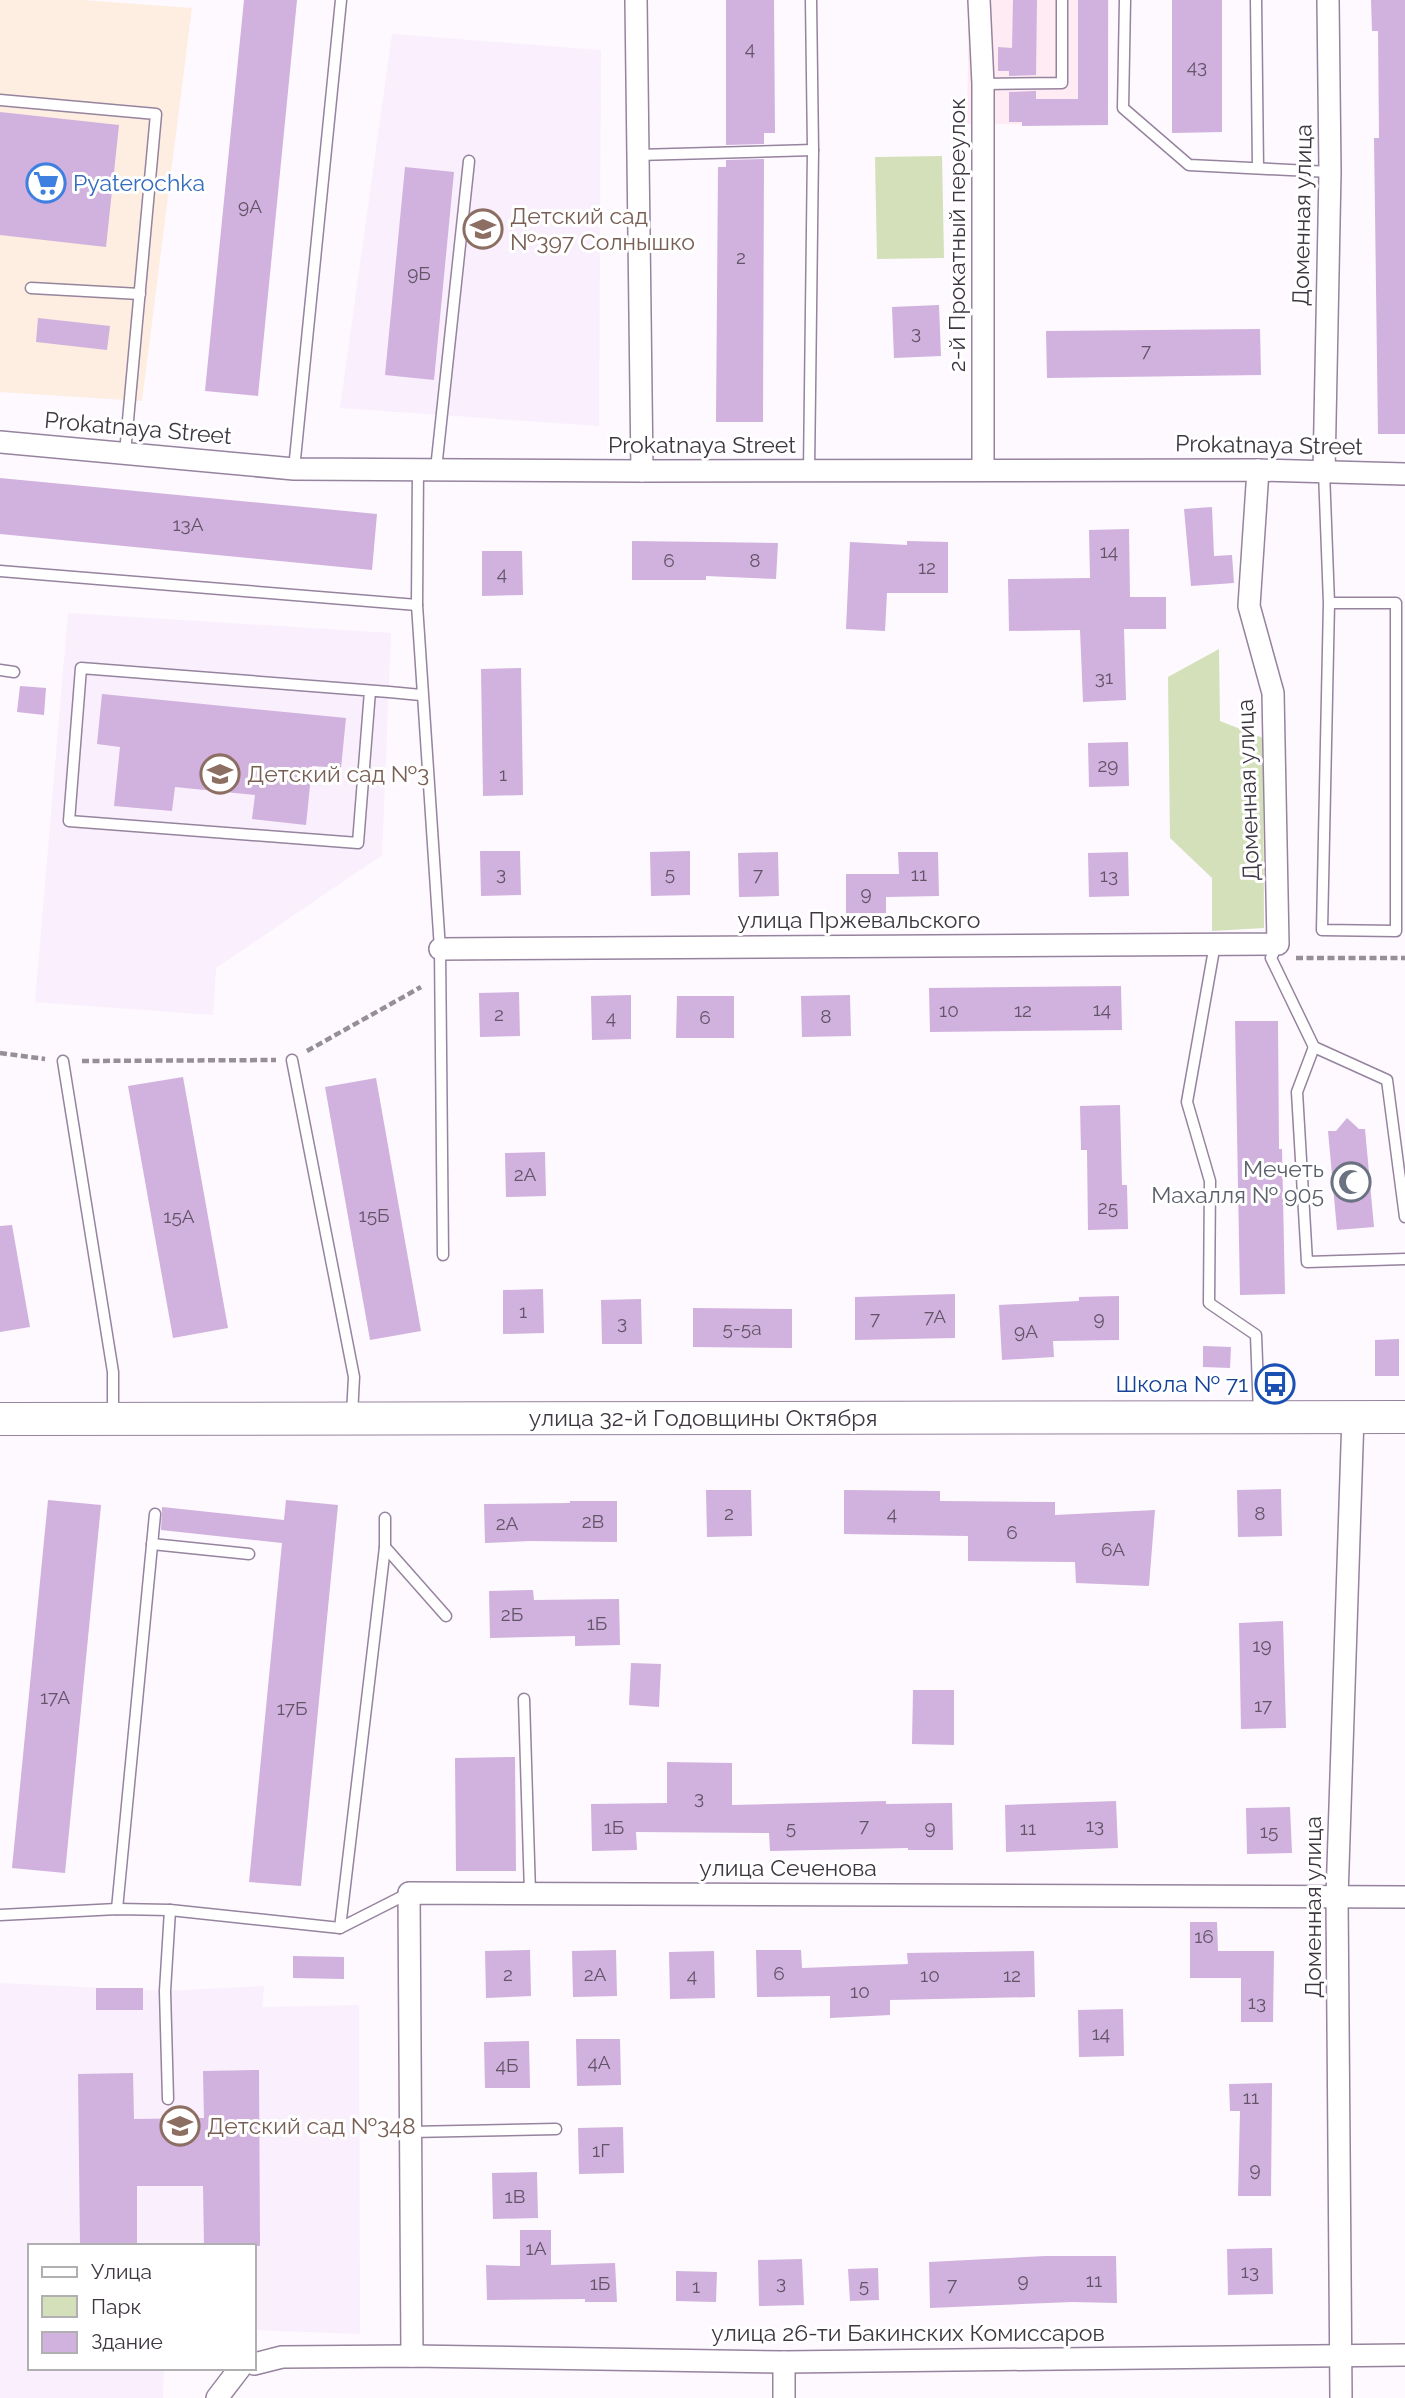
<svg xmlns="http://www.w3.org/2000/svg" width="1405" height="2398" font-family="Raleway,sans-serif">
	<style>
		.commercial { fill: #fdeee1 }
		.industrial { fill: #feebf3 }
		.built { fill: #f9effd }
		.green { fill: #d3e0ba }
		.building { fill: #d1b1dd }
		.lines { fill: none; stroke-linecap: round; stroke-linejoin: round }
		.service-casing { stroke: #96839e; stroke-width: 13 }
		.minor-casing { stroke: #96839e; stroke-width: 24 }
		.secondary-casing { stroke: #96839e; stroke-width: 34 }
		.path { stroke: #968f98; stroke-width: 4.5; stroke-dasharray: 7 3.5; stroke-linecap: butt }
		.service { stroke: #fff; stroke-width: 10 }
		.minor { stroke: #fff; stroke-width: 21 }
		.secondary { stroke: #fff; stroke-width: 32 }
		.labels { text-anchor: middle; stroke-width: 6; stroke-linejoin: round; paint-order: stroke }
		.number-label { font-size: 19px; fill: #635568 }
		.shop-label { font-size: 23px; fill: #366cbe; stroke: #fff; text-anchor: start }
		.street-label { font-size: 23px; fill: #3e3641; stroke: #fff }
		.education-label { font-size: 23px; fill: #785e54; stroke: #fff; text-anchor: start }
		.worship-label { font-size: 23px; fill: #5b616d; stroke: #fff; text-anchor: end }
		.transit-label { font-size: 23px; fill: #164399; stroke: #fff; text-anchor: end }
	</style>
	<rect width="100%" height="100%" fill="#fdf9ff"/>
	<!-- commercial -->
	<polygon class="commercial" points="0,0 82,0 192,8 142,401 0,392"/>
	<!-- industrial -->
	<polygon class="industrial" points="969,0 1109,0 1108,125 967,124"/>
	<!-- built -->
	<g class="built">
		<polygon points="392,34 601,50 599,426 340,408"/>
		<polygon points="68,613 391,633 382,855 216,968 213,1015 35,1002"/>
		<polygon points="0,1983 165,1991 264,1986 262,2007 359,2005 360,2334 254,2330 254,2246 30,2246 30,2368 164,2368 163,2398 0,2398"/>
	</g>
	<!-- green -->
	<g class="green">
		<polygon points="942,156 944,258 877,259 875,157"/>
		<polygon points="1219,649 1220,721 1263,738 1264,928 1212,931 1212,878 1170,838 1168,677"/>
	</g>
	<!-- building -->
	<g class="building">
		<polygon points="244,0 297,0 258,396 205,391"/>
		<polygon points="726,0 774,0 775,133 764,133 764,144 726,145"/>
		<polygon points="1013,0 1037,0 1036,75 1009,76 1009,71 998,71 998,47 1012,48"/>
		<polygon points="1078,0 1108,0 1108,125 1022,126 1022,122 1009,122 1009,92 1036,91 1036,99 1078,99"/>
		<polygon points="1172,0 1222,0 1222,132 1172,133"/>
		<polygon points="1371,0 1405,0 1405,434 1378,434 1374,138 1379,138 1378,31 1372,31"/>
		<polygon points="0,112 119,125 106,247 0,235"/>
		<polygon points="764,159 763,422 716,422 718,167 726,167 726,160"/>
		<polygon points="405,167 454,172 434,380 385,375"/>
		<polygon points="939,305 941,356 894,358 892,307"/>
		<polygon points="38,318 110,326 107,350 36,342"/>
		<polygon points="1260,329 1261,375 1047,378 1046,331"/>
		<polygon points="0,478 377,514 372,570 0,534"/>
		<polygon points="1212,507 1214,556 1232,555 1234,583 1191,586 1184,509"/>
		<polygon points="1129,529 1130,597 1166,597 1166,629 1124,629 1126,700 1083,702 1080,630 1009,631 1008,579 1090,578 1089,530"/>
		<polygon points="632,541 778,543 776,579 706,576 706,580 632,580"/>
		<polygon points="907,541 948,542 948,593 887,593 885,631 846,629 850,542 907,545"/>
		<polygon points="482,551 522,551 523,595 482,596"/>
		<polygon points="521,668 523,795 483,796 481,669"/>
		<polygon points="20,686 46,688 44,715 17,712"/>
		<polygon points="102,694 346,718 341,768 312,766 306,825 252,819 255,795 175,787 172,811 114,806 120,747 97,744"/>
		<polygon points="1128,742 1129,786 1089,787 1088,743"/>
		<polygon points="480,851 520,851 521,895 481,896"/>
		<polygon points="690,851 690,895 651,896 650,852"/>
		<polygon points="778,852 779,896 739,897 738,853"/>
		<polygon points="898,852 938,852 939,896 886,897 886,913 846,913 846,874 899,874"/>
		<polygon points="1128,852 1129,896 1089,897 1088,853"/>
		<polygon points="1121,986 1122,1030 930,1032 929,988"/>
		<polygon points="519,992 520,1036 480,1037 479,993"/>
		<polygon points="631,995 631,1039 592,1040 591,996"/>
		<polygon points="850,995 851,1036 802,1037 801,996"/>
		<polygon points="677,996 734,996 734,1038 676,1038"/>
		<polygon points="1235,1021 1278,1021 1279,1149 1282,1149 1285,1294 1240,1295"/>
		<polygon points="183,1077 228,1328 173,1338 128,1086"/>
		<polygon points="376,1078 421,1331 370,1340 325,1087"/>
		<polygon points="1120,1105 1122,1185 1127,1185 1128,1229 1088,1230 1087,1150 1081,1150 1080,1106"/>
		<polygon points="1347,1118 1359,1129 1365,1129 1374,1227 1337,1230 1328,1131 1336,1131"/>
		<polygon points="545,1152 546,1196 506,1197 505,1153"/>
		<polygon points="12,1225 30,1327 0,1332 0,1226"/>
		<polygon points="543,1289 544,1333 503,1334 503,1290"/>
		<polygon points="955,1294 955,1338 855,1340 855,1297"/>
		<polygon points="1119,1296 1119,1340 1053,1341 1054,1357 1002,1360 999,1305 1079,1301 1079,1297"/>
		<polygon points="641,1299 642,1344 602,1344 601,1300"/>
		<polygon points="693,1308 792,1309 792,1348 693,1347"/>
		<polygon points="1399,1339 1399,1376 1375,1376 1375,1340"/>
		<polygon points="1203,1346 1231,1347 1230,1368 1203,1367"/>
		<polygon points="1281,1489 1282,1536 1238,1537 1237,1490"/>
		<polygon points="706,1490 751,1490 752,1536 707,1537"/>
		<polygon points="844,1490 940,1491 940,1501 1055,1502 1055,1515 1155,1510 1149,1586 1076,1583 1075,1562 968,1561 968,1536 844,1534"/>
		<polygon points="48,1500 101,1505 65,1873 12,1868"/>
		<polygon points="286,1500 338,1505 301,1886 249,1882 282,1543 161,1530 162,1507 284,1520"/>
		<polygon points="570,1501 617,1501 617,1542 530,1541 485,1543 484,1504 570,1503"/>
		<polygon points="533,1590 534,1600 619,1599 620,1645 575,1646 575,1636 490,1638 489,1591"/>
		<polygon points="1283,1621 1286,1728 1241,1729 1239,1623"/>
		<polygon points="631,1663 661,1664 659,1707 629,1705"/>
		<polygon points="913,1690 954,1690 954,1745 912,1744"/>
		<polygon points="515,1757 516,1871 456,1871 455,1758"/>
		<polygon points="667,1762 732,1763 732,1805 886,1801 886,1804 952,1803 953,1850 908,1850 908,1848 770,1851 769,1833 636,1832 637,1850 592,1851 591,1804 667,1803"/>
		<polygon points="1116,1801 1118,1848 1006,1852 1005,1805"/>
		<polygon points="1290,1807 1292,1853 1247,1854 1246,1808"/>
		<polygon points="1190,1922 1217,1922 1218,1951 1274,1951 1273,2022 1241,2022 1241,1978 1190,1978"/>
		<polygon points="530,1950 531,1996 486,1998 485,1951"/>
		<polygon points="616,1950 617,1996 573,1997 572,1951"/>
		<polygon points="756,1950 801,1950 802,1968 908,1964 907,1953 1034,1951 1035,1997 890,2000 890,2015 830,2018 830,1996 757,1997"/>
		<polygon points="714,1951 715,1998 670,1999 669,1952"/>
		<polygon points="293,1956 344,1957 344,1979 293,1978"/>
		<rect x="96" y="1988" width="47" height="22"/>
		<polygon points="1123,2009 1124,2056 1079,2057 1078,2010"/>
		<polygon points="576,2039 620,2039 621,2085 577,2086"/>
		<polygon points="529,2041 530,2088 485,2088 484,2042"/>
		<polygon points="259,2070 260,2246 204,2246 203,2186 137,2186 137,2246 80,2246 78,2074 133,2073 134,2119 204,2118 203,2071"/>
		<polygon points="1272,2083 1271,2196 1238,2196 1240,2111 1230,2111 1229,2084"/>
		<polygon points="623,2127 624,2173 579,2174 578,2128"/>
		<polygon points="537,2172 538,2218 493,2219 492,2173"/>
		<polygon points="520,2230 551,2230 551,2265 615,2263 617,2302 585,2302 585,2299 487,2300 486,2265 520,2266"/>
		<polygon points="1272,2248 1273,2294 1228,2295 1227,2249"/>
		<polygon points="1045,2256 1116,2256 1117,2303 1072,2302 930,2308 929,2262"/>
		<polygon points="802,2259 804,2305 759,2306 758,2260"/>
		<polygon points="878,2268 879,2300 850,2301 848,2269"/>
		<polygon points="676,2271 717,2272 716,2302 676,2301"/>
	</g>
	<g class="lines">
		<!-- service casing -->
		<g class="service-casing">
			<g id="service">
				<polyline points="1125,0 1123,108 1189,165 1330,172"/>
				<polyline points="1256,0 1258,168"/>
				<polyline points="983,84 1062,83 1062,0"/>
				<polyline points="0,100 156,114 125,453"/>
				<polyline points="638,155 813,150"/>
				<polyline points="31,288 140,294"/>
				<polyline points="294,469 341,0"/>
				<polyline points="418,469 417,605 440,949 443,1255"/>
				<polyline points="436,469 469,161"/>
				<polyline points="809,471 813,150 811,0"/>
				<polyline points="1324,472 1329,603 1322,930 1396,931 1396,603 1329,603"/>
				<polyline points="0,571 417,605"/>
				<polyline points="0,670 14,672"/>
				<polyline points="370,691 358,843 69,821 81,668 389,692 421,695"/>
				<polyline points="1215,944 1187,1102 1210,1181 1209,1303 1256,1335 1259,1414"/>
				<polyline points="1278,944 1271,958 1314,1047 1387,1080 1405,1217"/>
				<polyline points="1314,1047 1297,1092 1307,1262 1405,1259"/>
				<polyline points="292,1060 354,1377 352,1415"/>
				<polyline points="63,1061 113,1372 113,1415"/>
				<polyline points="152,1544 249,1554"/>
				<polyline points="385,1547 446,1616"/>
				<polyline points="524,1699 530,1893"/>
				<polyline points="117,1909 155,1514"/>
				<polyline points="0,1915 117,1909 170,1910 340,1928 409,1893"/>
				<polyline points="340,1928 385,1547 385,1518"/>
				<polyline points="168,2099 165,1991 170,1910"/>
				<polyline points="410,2132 556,2129"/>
			</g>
		</g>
		<!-- minor casing -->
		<g class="minor-casing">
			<g id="minor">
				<polyline points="636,0 642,471"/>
				<polyline points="979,0 983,84 983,470"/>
				<polyline points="0,442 294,469 642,471 1258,470 1405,474"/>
				<polyline points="1324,472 1330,172 1328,0"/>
				<polyline points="440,949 1278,944 1273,693 1249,606 1258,470"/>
				<polyline points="412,2356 409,1893 1405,1897"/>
				<polyline points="254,2364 282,2357 412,2356 784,2362 1405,2355"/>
				<polyline points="217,2398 240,2368"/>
				<polyline points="784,2398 784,2362"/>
				<polyline points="1341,2398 1337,1897 1353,1416"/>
			</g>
		</g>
		<!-- secondary casing -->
		<g class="secondary-casing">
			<polyline id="secondary" points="0,1419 1405,1417"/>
		</g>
		<!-- path -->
		<g class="path">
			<polyline points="1296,958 1405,958"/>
			<polyline points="307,1051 421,987"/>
			<polyline points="0,1053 45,1059"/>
			<polyline points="82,1061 276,1060"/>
		</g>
		<!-- service -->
		<use href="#service" class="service"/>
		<!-- minor -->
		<use href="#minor" class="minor"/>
		<!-- secondary -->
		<use href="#secondary" class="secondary"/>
	</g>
	<!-- icons -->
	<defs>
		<g id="supermarket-ring" transform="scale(2.0125)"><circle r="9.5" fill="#fff" stroke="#3f7fe0" stroke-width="1.5"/><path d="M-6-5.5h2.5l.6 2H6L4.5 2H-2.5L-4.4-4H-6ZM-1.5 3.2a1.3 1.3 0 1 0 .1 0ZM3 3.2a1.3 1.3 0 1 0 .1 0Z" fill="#3f7fe0"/></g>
		<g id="school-ring" transform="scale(2.0125)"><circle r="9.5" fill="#fff" stroke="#8d6e63" stroke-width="1.5"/><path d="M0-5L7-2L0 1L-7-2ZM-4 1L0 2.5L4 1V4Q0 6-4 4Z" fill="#8d6e63"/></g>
		<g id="mosque-ring" transform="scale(2.0125)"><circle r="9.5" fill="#fff" stroke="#6b7280" stroke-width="1.5"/><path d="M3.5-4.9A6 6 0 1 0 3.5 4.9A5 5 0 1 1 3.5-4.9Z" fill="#6b7280"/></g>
		<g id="bus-ring" transform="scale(2.0125)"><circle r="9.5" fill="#fff" stroke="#1a4fb4" stroke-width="1.5"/><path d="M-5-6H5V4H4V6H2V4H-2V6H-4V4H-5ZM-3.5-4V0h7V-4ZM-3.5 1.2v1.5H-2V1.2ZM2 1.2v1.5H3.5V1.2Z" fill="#1a4fb4"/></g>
	</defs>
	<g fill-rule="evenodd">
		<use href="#supermarket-ring" x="46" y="183"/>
		<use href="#school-ring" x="483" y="229"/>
		<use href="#school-ring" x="220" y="774"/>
		<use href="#mosque-ring" x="1351" y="1182"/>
		<use href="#bus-ring" x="1275" y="1384"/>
		<use href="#school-ring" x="180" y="2126"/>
	</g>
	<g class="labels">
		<!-- number labels -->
		<g class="number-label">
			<text x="750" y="55">4</text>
			<text x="1197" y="73">43</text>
			<text x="250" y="213">9А</text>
			<text x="741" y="264">2</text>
			<text x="419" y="280">9Б</text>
			<text x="916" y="339">3</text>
			<text x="1146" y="357">7</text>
			<text x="188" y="531">13А</text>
			<text x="1109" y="558">14</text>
			<text x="669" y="567">6</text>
			<text x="755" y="567">8</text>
			<text x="927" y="574">12</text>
			<text x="502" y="580">4</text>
			<text x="1104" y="684">31</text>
			<text x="1108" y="772">29</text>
			<text x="503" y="781">1</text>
			<text x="501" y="880">3</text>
			<text x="670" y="880">5</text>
			<text x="758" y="881">7</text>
			<text x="919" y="881">11</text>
			<text x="1109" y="882">13</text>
			<text x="866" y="900">9</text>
			<text x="1102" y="1016">14</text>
			<text x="949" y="1017">10</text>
			<text x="1023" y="1017">12</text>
			<text x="499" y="1021">2</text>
			<text x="826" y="1023">8</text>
			<text x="611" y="1024">4</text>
			<text x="705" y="1024">6</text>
			<text x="525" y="1181">2А</text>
			<text x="1108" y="1214">25</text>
			<text x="374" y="1222">15Б</text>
			<text x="179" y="1223">15А</text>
			<text x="523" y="1318">1</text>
			<text x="935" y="1323">7А</text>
			<text x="875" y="1325">7</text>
			<text x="1099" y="1325">9</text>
			<text x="622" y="1329">3</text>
			<text x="742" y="1335">5-5а</text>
			<text x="1026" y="1338">9А</text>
			<text x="729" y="1520">2</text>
			<text x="892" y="1520">4</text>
			<text x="1260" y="1520">8</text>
			<text x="593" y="1528">2В</text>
			<text x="507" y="1530">2А</text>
			<text x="1012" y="1539">6</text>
			<text x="1113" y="1556">6А</text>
			<text x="512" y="1621">2Б</text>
			<text x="597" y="1630">1Б</text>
			<text x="1262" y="1652">19</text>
			<text x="55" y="1704">17А</text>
			<text x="1263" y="1712">17</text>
			<text x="292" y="1715">17Б</text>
			<text x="699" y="1804">3</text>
			<text x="864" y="1832">7</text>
			<text x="1095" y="1832">13</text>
			<text x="614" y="1834">1Б</text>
			<text x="791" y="1834">5</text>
			<text x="930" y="1834">9</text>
			<text x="1028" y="1835">11</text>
			<text x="1269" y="1838">15</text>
			<text x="1204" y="1943">16</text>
			<text x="779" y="1980">6</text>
			<text x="508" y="1981">2</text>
			<text x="595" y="1981">2А</text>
			<text x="692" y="1982">4</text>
			<text x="930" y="1982">10</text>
			<text x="1012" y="1982">12</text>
			<text x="860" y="1998">10</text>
			<text x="1257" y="2009">13</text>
			<text x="1101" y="2040">14</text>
			<text x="599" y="2069">4А</text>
			<text x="507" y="2072">4Б</text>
			<text x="1251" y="2104">11</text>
			<text x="601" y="2157">1Г</text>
			<text x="1255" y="2176">9</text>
			<text x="515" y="2203">1В</text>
			<text x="536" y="2255">1А</text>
			<text x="1250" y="2278">13</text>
			<text x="1023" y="2287">9</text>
			<text x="1094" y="2287">11</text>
			<text x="781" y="2289">3</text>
			<text x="600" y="2290">1Б</text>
			<text x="952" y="2291">7</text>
			<text x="864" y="2292">5</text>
			<text x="696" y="2293">1</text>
		</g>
		<!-- shop labels -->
		<g class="shop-label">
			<text x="73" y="191">Pyaterochka</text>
		</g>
		<!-- street labels -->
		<g class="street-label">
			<text transform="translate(1302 215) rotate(-89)" y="8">Доменная улица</text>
			<text transform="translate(957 235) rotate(-90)" y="8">2-й Прокатный переулок</text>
			<text transform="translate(138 428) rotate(5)" y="8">Prokatnaya Street</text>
			<text x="702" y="453">Prokatnaya Street</text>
			<text transform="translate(1269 445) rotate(1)" y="8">Prokatnaya Street</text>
			<text transform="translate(1248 790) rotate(-92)" y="8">Доменная улица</text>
			<text x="859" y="928">улица Пржевальского</text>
			<text x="703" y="1426">улица 32-й Годовщины Октября</text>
			<text x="788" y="1876">улица Сеченова</text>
			<text transform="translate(1313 1907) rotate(-90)" y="8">Доменная улица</text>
			<text x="908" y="2341">улица 26-ти Бакинских Комиссаров</text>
		</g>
		<!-- education labels -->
		<g class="education-label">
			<text x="510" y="224">Детский сад<tspan x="510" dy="26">№397 Солнышко</tspan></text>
			<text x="247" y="782">Детский сад №3</text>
			<text x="207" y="2134">Детский сад №348</text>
		</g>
		<!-- worship labels -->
		<g class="worship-label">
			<text x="1324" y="1177">Мечеть<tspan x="1324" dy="26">Махалля № 905</tspan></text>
		</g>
		<!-- transit labels -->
		<g class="transit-label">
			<text x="1248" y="1392">Школа № 71</text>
		</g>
	</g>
	<!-- legend -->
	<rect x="28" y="2244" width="228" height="126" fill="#ffffff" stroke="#b2afb3" stroke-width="2"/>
	<rect x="42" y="2267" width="35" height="10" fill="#ffffff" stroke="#b2afb3" stroke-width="2"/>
	<text x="91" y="2279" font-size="21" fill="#3e3641">Улица</text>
	<rect x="42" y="2296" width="35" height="21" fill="#d3e0ba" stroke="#b2afb3" stroke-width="2"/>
	<text x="91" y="2314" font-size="21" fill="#3e3641">Парк</text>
	<rect x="42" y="2332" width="35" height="21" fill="#d1b1dd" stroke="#b2afb3" stroke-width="2"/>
	<text x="91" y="2349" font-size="21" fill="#3e3641">Здание</text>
</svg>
